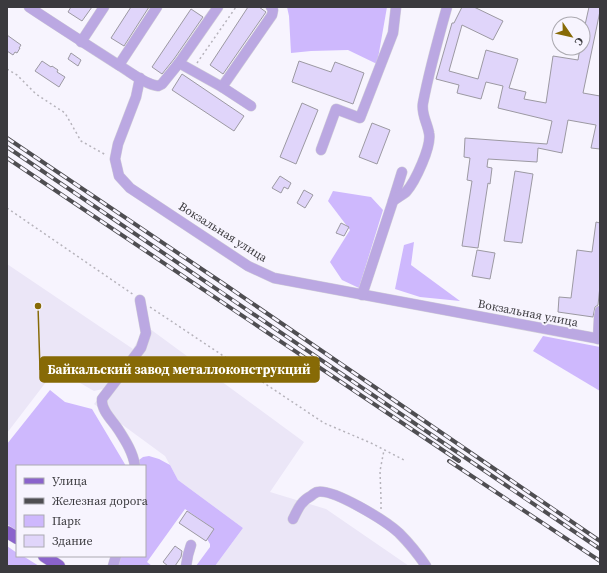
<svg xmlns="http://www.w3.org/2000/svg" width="607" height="573" font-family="'Source Serif 4',serif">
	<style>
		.built { fill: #ebe6f7 }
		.green { fill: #ceb8fd }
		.building { fill: #e0d5fa; stroke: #9c99a2 }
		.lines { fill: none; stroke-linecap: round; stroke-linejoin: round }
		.minor-casing { stroke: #d1cfd8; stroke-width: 11 }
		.major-casing { stroke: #d1cfd8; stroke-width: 13 }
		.path { stroke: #b6b3bb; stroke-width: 1.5; stroke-dasharray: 2 3; stroke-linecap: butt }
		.minor { stroke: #bba8e2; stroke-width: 10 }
		.major { stroke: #8b63cc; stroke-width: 12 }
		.rail-casing { stroke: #4f4e52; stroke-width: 4 }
		.rail { stroke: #f7f4fe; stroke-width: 2.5; stroke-dasharray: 8; stroke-linecap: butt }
		.labels { text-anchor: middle; stroke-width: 4; stroke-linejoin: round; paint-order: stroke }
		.street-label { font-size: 12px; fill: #3b3a3e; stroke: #f7f4fe }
		.leader { fill: none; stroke: #876a06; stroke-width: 1.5 }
		.callout-dot { fill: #876a06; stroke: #f7f4fe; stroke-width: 1.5 }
		.callout { fill: #876a06; stroke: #876a06; stroke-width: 1.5 }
		.callout-label { font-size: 13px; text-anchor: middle; font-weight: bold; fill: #fff }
	</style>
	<rect width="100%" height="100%" fill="#f7f4fe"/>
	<!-- built -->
	<polygon class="built" points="7,264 133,349 146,326 304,442 270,492 326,509 409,566 215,566 243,528 178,480 165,456 94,404 107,388 94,391 56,369 7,433"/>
	<!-- green -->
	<g class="green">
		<polygon points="287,7 387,7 377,64 348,50 311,51 291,53 289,16"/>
		<polygon points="333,191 371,197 383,210 359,288 342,280 330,262 350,230 328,201"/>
		<polygon points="414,242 411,265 460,301 420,297 395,289 404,245"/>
		<polygon points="543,336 600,347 600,391 533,351"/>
		<polygon points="50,390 65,402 92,409 126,466 17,466 17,531 7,524 7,444"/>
		<polygon points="149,456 159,459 170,465 178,480 243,528 215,566 196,566 210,547 210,544 207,539 214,529 185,509 147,562 152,566 116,566 120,556 145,556 145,466 140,466 139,460 143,457"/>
		<polygon points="7,546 17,553 17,556 23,556 39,566 7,566"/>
	</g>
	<!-- building -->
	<g class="building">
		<polygon points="71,7 92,7 82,21 68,12"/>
		<polygon points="131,7 149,7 124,46 111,38"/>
		<polygon points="248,7 259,7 266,12 223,74 210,65"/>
		<polygon points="462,7 474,7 503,21 493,40 462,25 449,71 478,79 486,50 518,59 509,88 526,92 524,99 546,103 553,56 578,60 580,48 583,48 583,34 589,7 600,7 600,11 583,93 600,96 600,149 591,148 596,125 568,120 562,153 538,148 537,162 488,159 487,167 492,168 490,184 488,183 478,248 462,246 472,181 467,180 470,158 464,157 465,138 547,144 552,121 498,108 503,86 486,82 481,99 457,93 459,85 436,79 452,23 454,23"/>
		<polygon points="191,9 203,17 174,59 162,74 152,67"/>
		<polygon points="7,35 21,45 19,48 20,48 17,53 15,52 13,55 7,51"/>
		<polygon points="71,53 81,60 78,66 68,59"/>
		<polygon points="42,61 51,67 52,66 58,70 57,72 65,77 59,87 35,71"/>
		<polygon points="299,61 331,72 335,62 364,73 353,104 292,82"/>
		<polygon points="182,74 244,116 234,131 172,90"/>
		<polygon points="302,103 318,110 296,164 280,157"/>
		<polygon points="372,123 390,130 377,164 359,157"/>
		<polygon points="515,171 533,174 522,243 504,241"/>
		<polygon points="280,176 291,183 288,189 284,187 281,193 272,188"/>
		<polygon points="304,190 313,195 305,208 297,203"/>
		<polygon points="596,222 600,223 600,286 598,305 595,307 593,317 558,312 559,297 571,298 577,250 592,252"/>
		<polygon points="341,223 349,227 344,236 336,233"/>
		<polygon points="477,250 495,253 490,279 472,276"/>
		<polygon points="187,511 214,529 206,541 179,523"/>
		<polygon points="175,546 182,551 181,557 175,566 168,566 163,562"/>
	</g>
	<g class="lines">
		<!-- minor casing -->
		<g class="minor-casing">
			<g id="minor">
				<path d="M29,7C59,27 89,46 120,66C132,73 144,84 158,86L162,84L179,63L218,7"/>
				<polyline points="81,42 104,7"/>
				<polyline points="179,63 222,87 272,15 273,10 271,7"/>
				<polyline points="119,65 157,7"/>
				<polyline points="140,78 136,97 118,144 115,159 119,176 130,188 248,266 274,278 600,339"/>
				<polyline points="222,87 251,106"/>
				<polyline points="321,150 336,109 360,118 393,33 396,7"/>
				<polyline points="393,201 402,172"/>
				<path d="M362,295L393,201C397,198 402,195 406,192C415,182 432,146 429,133C427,122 421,114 423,103C429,71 438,39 447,7"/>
				<polyline points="598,339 599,318 600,311"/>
				<path d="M135,466C133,452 125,440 118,429C112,420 101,410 102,399L141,348L146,333L140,300"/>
				<path d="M293,519C298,509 301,501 311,496C313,494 315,493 317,492C333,488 386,521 399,533C409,543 418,554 426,566"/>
				<polyline points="113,566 116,556"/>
				<polyline points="186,566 188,555 191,545"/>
			</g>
		</g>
		<!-- major casing -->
		<g class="major-casing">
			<g id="major">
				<polyline points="7,532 17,538"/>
				<polyline points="44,556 59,566"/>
			</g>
		</g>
		<!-- path -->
		<g class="path">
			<polyline points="197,63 236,7"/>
			<polyline points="7,69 17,75 36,94 65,113 81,141 106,155"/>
			<polyline points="7,208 134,295"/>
			<polyline points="150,307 324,423 371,443 404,460"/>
			<polyline points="381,509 381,499 380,471 384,450"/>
		</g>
		<!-- minor -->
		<use href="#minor" class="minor"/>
		<!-- major -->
		<use href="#major" class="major"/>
		<!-- rail casing -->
		<g class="rail-casing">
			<g id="rail">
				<polyline points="7,138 224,284 600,541"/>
				<polyline points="7,147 600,549"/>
				<polyline points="7,158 459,461"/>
				<polyline points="449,461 600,561"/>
			</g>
		</g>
		<!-- rail -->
		<use href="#rail" class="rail"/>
	</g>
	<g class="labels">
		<!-- street labels -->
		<g class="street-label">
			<text transform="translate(223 232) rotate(32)" y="4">Вокзальная улица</text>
			<text transform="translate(528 313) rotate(11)" y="4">Вокзальная улица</text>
		</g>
	</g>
	<!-- callouts -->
	<path class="leader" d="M38 306L40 370"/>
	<circle class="callout-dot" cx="38" cy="306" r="4"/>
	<rect class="callout" x="40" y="357" width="279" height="25" rx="4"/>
	<g class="callout-label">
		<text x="179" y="374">Байкальский завод металлоконструкций</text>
	</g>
	<!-- border -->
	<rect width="607" height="573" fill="none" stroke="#3b3a3e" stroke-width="16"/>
	<!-- legend -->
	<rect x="16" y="465" width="130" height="92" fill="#f7f4fe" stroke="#acaab1"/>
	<rect x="24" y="478" width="20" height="6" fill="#8b63cc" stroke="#acaab1"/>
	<text x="52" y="485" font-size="12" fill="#3b3a3e">Улица</text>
	<rect x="24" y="498" width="20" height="6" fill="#4f4e52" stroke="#acaab1"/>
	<text x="52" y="505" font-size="12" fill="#3b3a3e">Железная дорога</text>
	<rect x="24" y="515" width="20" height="12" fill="#ceb8fd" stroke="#acaab1"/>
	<text x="52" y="525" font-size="12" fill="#3b3a3e">Парк</text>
	<rect x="24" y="535" width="20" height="12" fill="#e0d5fa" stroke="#acaab1"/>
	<text x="52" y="545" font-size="12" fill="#3b3a3e">Здание</text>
	<!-- north arrow -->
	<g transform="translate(571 36) rotate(124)"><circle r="19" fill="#f7f4fe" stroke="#acaab1"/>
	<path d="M0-3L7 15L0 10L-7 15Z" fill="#876a06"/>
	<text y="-6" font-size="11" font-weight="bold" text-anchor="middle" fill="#3b3a3e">С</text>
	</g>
</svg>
